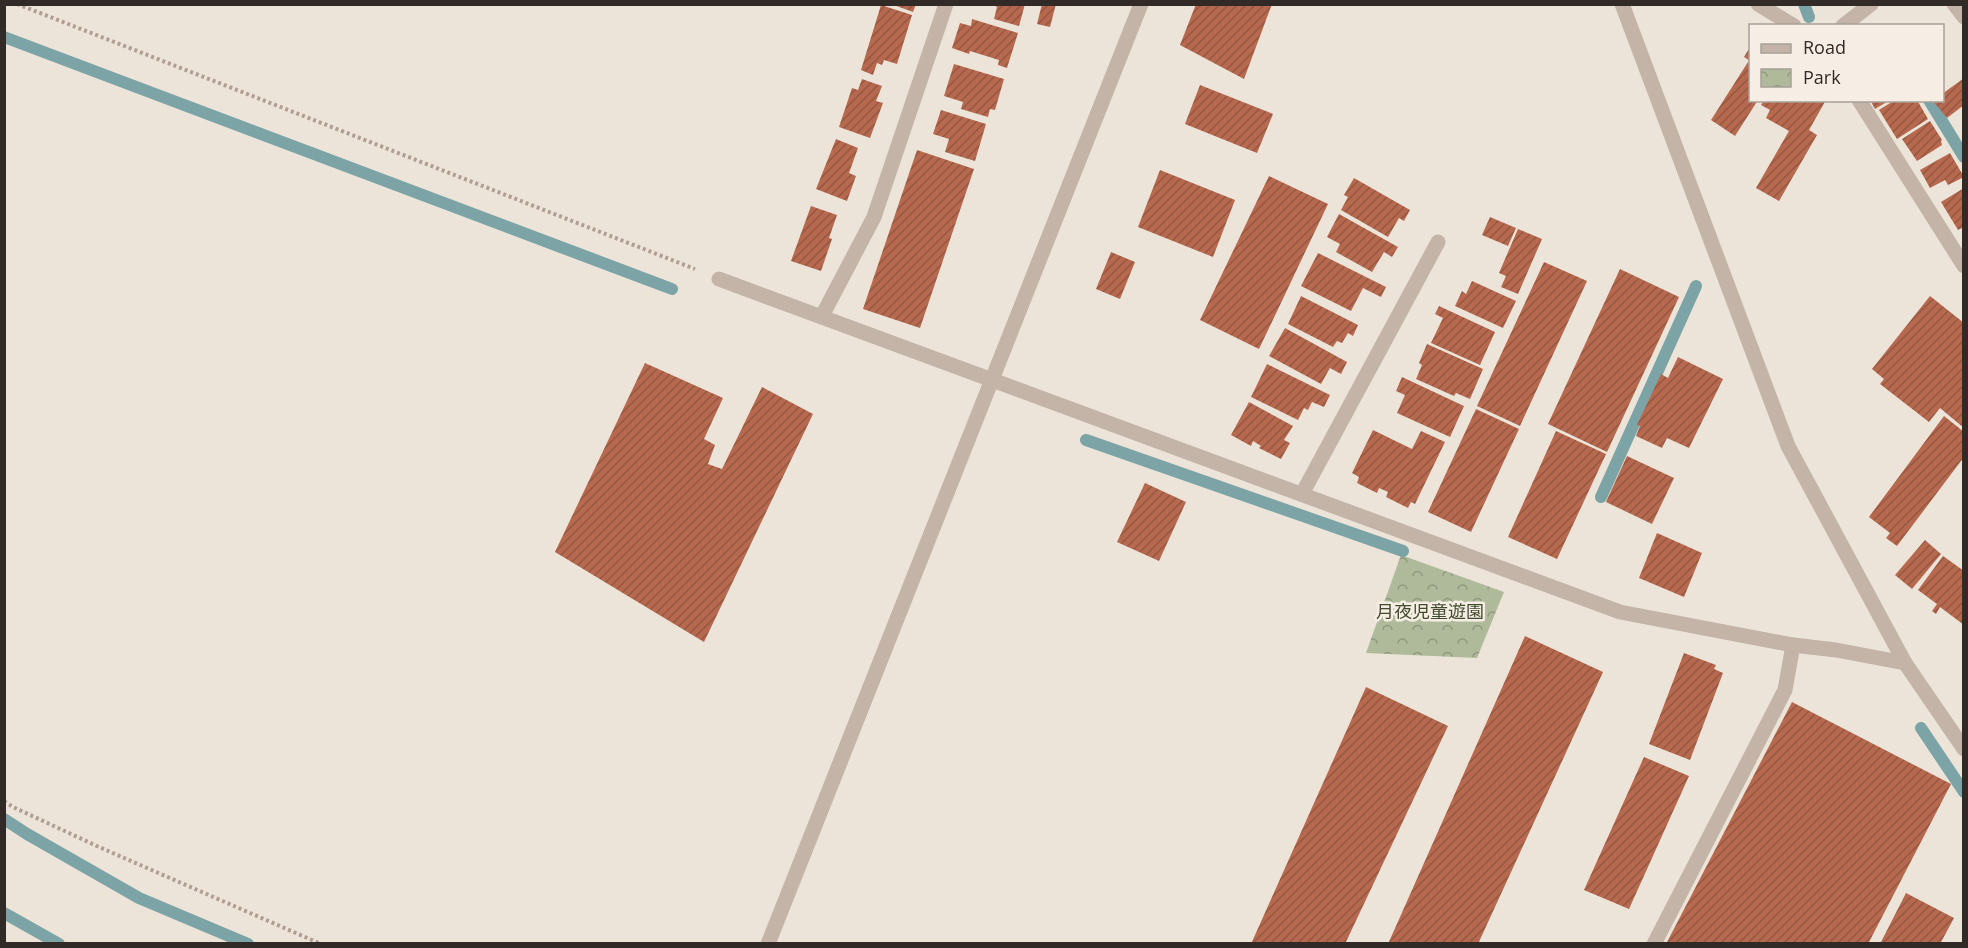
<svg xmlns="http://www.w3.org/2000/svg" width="1968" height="948" font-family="'Open Sans','Noto Sans JP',sans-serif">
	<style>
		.park { fill: url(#park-crowns) }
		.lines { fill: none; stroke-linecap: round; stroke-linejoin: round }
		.stream { stroke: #7ca4a6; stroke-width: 12 }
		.building { fill: url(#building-hatch) }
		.path { stroke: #af9e91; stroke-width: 4; stroke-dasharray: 3 3; stroke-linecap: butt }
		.minor { stroke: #c3b4a7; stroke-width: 15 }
		.labels { text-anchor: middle; stroke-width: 5; stroke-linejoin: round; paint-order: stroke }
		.park-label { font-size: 18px; fill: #404c2d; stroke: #f6eee4 }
	</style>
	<defs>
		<pattern id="park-crowns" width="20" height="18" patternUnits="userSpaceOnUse" patternTransform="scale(1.5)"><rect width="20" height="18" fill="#afba9b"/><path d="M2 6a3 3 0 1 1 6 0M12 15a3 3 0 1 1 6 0" fill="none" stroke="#8f977e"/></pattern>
		<pattern id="building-hatch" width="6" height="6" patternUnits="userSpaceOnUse" patternTransform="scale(1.5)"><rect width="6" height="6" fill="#b6694e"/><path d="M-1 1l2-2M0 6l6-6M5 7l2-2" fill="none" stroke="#955741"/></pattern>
	</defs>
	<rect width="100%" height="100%" fill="#ede4d9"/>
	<!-- park -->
	<polygon class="park" points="1401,555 1504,592 1477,658 1366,653"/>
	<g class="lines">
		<!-- stream -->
		<g class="stream">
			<polyline points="1804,4 1809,17"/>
			<polyline points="4,37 672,289"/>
			<polyline points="1929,100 1964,157"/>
			<polyline points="1086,440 1403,551"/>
			<polyline points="1601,497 1696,286"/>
			<polyline points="1921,728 1964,792"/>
			<polyline points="4,819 27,834 139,898 248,944"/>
			<polyline points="4,913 59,944"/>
		</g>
	</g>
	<!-- building -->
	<g class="building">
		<polygon points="891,4 916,4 913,12"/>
		<polygon points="1025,4 1019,26 994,19 997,7 992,4"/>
		<polygon points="1042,4 1056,4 1050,27 1037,24"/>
		<polygon points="1196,4 1272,4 1244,79 1180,45"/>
		<polygon points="881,5 912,15 897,64 884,60 882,65 877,63 873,75 861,70"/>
		<polygon points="972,19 1018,33 1007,68 998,65 999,60 970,51 969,54 952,48 960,23 971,26"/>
		<polygon points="1750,47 1750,61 1744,57"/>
		<polygon points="1748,62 1750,64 1750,100 1758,100 1735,136 1711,120"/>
		<polygon points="954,64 1004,79 995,110 990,109 988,117 961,109 963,102 944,96"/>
		<polygon points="1964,78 1964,105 1947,118 1933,101 1942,100 1942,94"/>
		<polygon points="862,79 882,86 876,101 883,103 870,138 839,127 852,88 858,90"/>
		<polygon points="1200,85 1273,114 1257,153 1185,124"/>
		<polygon points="1764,100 1826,100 1809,130 1817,135 1779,201 1756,188 1789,131 1766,118 1770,110 1761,105"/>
		<polygon points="1870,100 1890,100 1875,109"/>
		<polygon points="1895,100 1917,100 1928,119 1897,139 1879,110"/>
		<polygon points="941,110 986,124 975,161 945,152 949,139 933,134"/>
		<polygon points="1930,121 1942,140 1941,141 1942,145 1917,161 1902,139"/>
		<polygon points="836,139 858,148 849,173 856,176 847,201 816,189"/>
		<polygon points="917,150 974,169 920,328 863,309"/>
		<polygon points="1950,153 1964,177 1948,185 1945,180 1930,188 1920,170"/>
		<polygon points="1160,170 1235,200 1213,257 1138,227"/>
		<polygon points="1269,176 1328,204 1259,349 1200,320"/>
		<polygon points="1354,178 1410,210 1404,221 1399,218 1388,237 1341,210 1348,197 1344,195"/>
		<polygon points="1964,188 1964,227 1958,230 1941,202"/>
		<polygon points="811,206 837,215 829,238 832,239 821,271 791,261"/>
		<polygon points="1339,214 1398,247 1392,257 1384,252 1372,272 1336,252 1340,244 1327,237"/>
		<polygon points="1490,217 1516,228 1508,246 1482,235"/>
		<polygon points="1518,229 1542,239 1518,294 1501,287 1506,276 1499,273"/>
		<polygon points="1111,252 1135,262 1120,299 1096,289"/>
		<polygon points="1318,253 1386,287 1381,297 1363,288 1351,311 1301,286"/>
		<polygon points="1544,262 1587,281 1520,426 1477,406"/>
		<polygon points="1620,269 1679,297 1607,452 1548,424"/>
		<polygon points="1472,281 1516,301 1503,328 1455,306 1462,291 1466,294"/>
		<polygon points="1301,296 1358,325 1353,336 1348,333 1342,343 1337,341 1333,347 1288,324"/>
		<polygon points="1930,296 1964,323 1964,428 1940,408 1929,422 1880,384 1884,379 1872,369"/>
		<polygon points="1439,306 1495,332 1480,365 1431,343 1443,318 1435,314"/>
		<polygon points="1285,328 1347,362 1341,374 1330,368 1321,384 1269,356"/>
		<polygon points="1427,344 1483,369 1470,399 1456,393 1454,396 1416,379 1422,365 1419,363"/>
		<polygon points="1678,357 1723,379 1689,448 1667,438 1662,448 1636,436 1640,426 1637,425 1661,374 1668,378"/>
		<polygon points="645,363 723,398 704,439 715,445 708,464 722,469 762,387 813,414 704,642 555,552"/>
		<polygon points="1267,364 1330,395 1324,407 1312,402 1308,410 1304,408 1298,420 1251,397"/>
		<polygon points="1402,377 1464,406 1450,437 1397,413 1405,395 1396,391"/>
		<polygon points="1249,402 1293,426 1284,440 1290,443 1281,459 1259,448 1261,446 1253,441 1251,446 1231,435"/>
		<polygon points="1476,409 1519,429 1471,532 1428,512"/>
		<polygon points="1944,416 1964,432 1964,457 1897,546 1886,538 1890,533 1869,517"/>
		<polygon points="1373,430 1412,449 1421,431 1445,442 1415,504 1411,502 1408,508 1386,497 1388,492 1379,488 1377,493 1357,483 1359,477 1352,473"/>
		<polygon points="1556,431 1606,454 1557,559 1508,537"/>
		<polygon points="1627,456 1674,478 1652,524 1606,502"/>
		<polygon points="1145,483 1186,502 1159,561 1117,542"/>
		<polygon points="1657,533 1702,553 1684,597 1639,578"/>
		<polygon points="1925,540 1941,554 1912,589 1895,575"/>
		<polygon points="1943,556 1964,571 1964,625 1940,607 1936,614 1932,611 1937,604 1918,590"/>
		<polygon points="1525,636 1603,672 1478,944 1388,944"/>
		<polygon points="1684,653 1716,665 1714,669 1723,673 1690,760 1649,744"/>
		<polygon points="1366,687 1448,726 1345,944 1251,944"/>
		<polygon points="1792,702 1951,784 1868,944 1666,944"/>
		<polygon points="1644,757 1689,776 1629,909 1584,890"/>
		<polygon points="1906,893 1954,918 1940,944 1880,944"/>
	</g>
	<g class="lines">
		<!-- path -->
		<g class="path">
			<polyline points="17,4 695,269"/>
			<polyline points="4,801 13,807 99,847 321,944"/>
		</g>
		<!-- minor -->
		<g class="minor">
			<polyline points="1622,4 1788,446 1905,663 1964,749"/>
			<polyline points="1758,4 1794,26"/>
			<polyline points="1954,4 1964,17"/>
			<polyline points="1843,26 1871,4"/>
			<polyline points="1859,100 1964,266"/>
			<polyline points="719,279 1620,612 1793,645 1836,650 1905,663"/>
			<polyline points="822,316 874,217 946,4"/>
			<polyline points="1302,494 1438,242"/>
			<polyline points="768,944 1141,4"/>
			<polyline points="1654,944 1785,690 1793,645"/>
		</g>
	</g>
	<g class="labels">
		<!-- park labels -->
		<g class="park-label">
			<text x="1430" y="618">月夜児童遊園</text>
		</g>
	</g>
	<!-- border -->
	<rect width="1968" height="948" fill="none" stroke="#312a26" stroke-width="12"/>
	<!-- legend -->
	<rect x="1749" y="24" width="195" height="78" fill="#f6eee4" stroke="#a7a098" stroke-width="1.5"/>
	<rect x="1761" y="44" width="30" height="9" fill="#c3b4a7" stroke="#a7a098" stroke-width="1.5"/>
	<text x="1803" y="54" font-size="18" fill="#312a26">Road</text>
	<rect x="1761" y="69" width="30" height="18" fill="url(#park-crowns)" stroke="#a7a098" stroke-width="1.5"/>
	<text x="1803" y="84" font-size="18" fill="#312a26">Park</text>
</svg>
